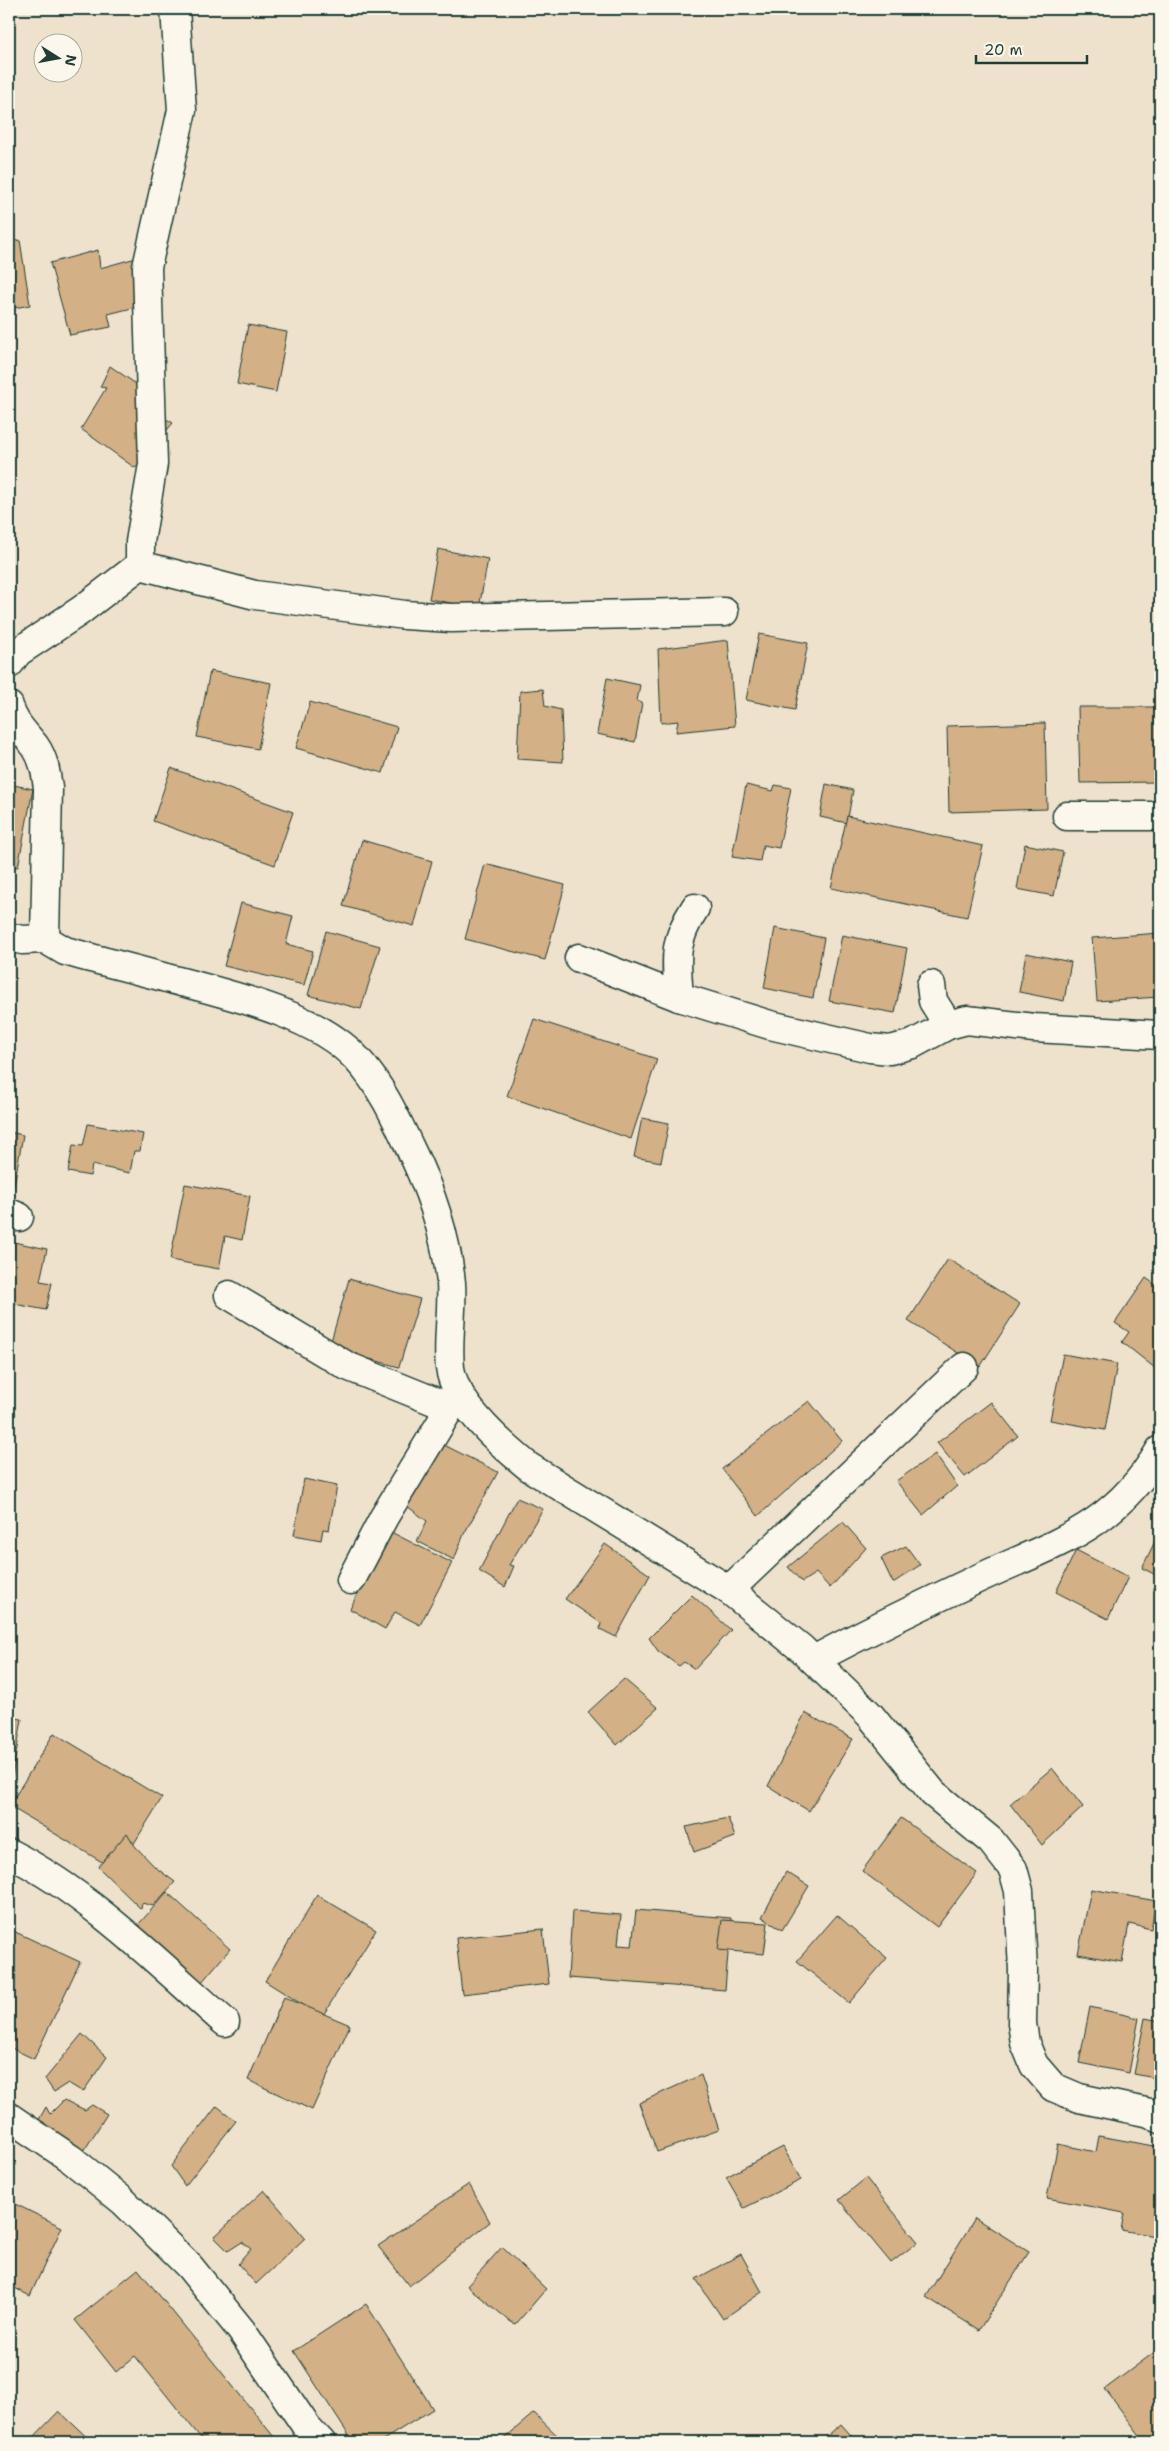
<svg xmlns="http://www.w3.org/2000/svg" width="1169" height="2451" font-family="'Shantell Sans',sans-serif">
	<style>
		.building { fill: #d3b085; stroke: #1f3d34 }
		.lines { fill: none; stroke-linecap: round; stroke-linejoin: round }
		.minor-casing { stroke: #1f3d34; stroke-width: 31 }
		.minor { stroke: #fbf7ec; stroke-width: 28 }
	</style>
	<rect width="100%" height="100%" fill="#efe2cd"/>
	<filter id="ink" filterUnits="userSpaceOnUse"><feTurbulence type="fractalNoise" baseFrequency=".02" numOctaves="2"/><feDisplacementMap in="SourceGraphic" scale="10" xChannelSelector="R" yChannelSelector="G"/><feConvolveMatrix kernelMatrix="1 2 1 2 8 2 1 2 1" color-interpolation-filters="sRGB"/></filter>
	<g filter="url(#ink)">
		<!-- building -->
		<g class="building">
			<polygon points="9,212 12,227 9,227"/>
			<polygon points="20,240 30,305 9,309 9,242"/>
			<polygon points="98,250 100,268 136,258 144,305 108,314 111,327 70,335 50,263"/>
			<polygon points="248,325 287,332 276,392 237,384"/>
			<polygon points="110,366 155,397 161,416 173,423 135,468 81,429 106,388 100,387"/>
			<polygon points="438,549 488,559 479,608 429,599"/>
			<polygon points="759,634 808,643 795,710 746,700"/>
			<polygon points="728,640 735,726 676,732 678,721 661,723 658,649"/>
			<polygon points="210,671 271,683 258,749 197,737"/>
			<polygon points="607,678 640,685 637,701 642,703 635,742 597,734"/>
			<polygon points="543,689 545,706 561,710 563,762 517,759 520,691"/>
			<polygon points="310,702 397,727 383,773 296,748"/>
			<polygon points="1078,707 1157,707 1158,782 1080,783"/>
			<polygon points="1045,723 1047,809 949,812 947,726"/>
			<polygon points="171,768 293,812 275,865 153,821"/>
			<polygon points="9,784 33,789 18,867 9,865"/>
			<polygon points="826,784 853,790 847,823 820,817"/>
			<polygon points="746,785 773,791 775,785 791,788 779,848 763,845 760,861 732,857"/>
			<polygon points="847,816 983,846 967,917 831,888"/>
			<polygon points="362,840 432,861 414,926 343,906"/>
			<polygon points="1025,844 1063,852 1054,896 1017,889"/>
			<polygon points="485,864 565,885 545,960 465,939"/>
			<polygon points="241,903 293,916 286,944 313,951 304,985 224,966"/>
			<polygon points="775,928 824,938 813,998 764,988"/>
			<polygon points="326,931 380,946 361,1009 308,995"/>
			<polygon points="1160,933 1160,997 1097,1001 1092,938"/>
			<polygon points="842,935 907,948 895,1013 829,1001"/>
			<polygon points="1026,953 1071,962 1064,1001 1019,992"/>
			<polygon points="534,1019 657,1059 631,1139 507,1096"/>
			<polygon points="642,1118 669,1123 661,1162 634,1157"/>
			<polygon points="88,1124 143,1134 140,1151 134,1151 130,1173 92,1165 90,1176 68,1172 73,1145 83,1146"/>
			<polygon points="9,1132 23,1135 13,1191 9,1190"/>
			<polygon points="185,1184 250,1196 242,1240 225,1236 219,1269 170,1260"/>
			<polygon points="9,1241 47,1249 40,1281 52,1283 46,1310 9,1303"/>
			<polygon points="948,1259 1020,1304 980,1367 908,1321"/>
			<polygon points="1146,1278 1160,1288 1160,1372 1122,1342 1129,1332 1115,1323"/>
			<polygon points="349,1279 420,1299 399,1367 329,1348"/>
			<polygon points="1063,1354 1117,1364 1105,1430 1050,1420"/>
			<polygon points="809,1401 842,1441 758,1516 722,1469"/>
			<polygon points="991,1402 1018,1436 965,1477 937,1443"/>
			<polygon points="442,1444 498,1472 464,1534 454,1560 417,1541 427,1521 407,1506"/>
			<polygon points="935,1454 957,1486 923,1515 896,1481"/>
			<polygon points="304,1479 337,1486 329,1530 323,1529 321,1540 294,1535"/>
			<polygon points="517,1498 543,1509 509,1565 514,1566 505,1587 479,1571"/>
			<polygon points="843,1522 866,1548 830,1588 816,1573 802,1582 788,1567"/>
			<polygon points="389,1531 452,1563 420,1625 395,1612 385,1629 350,1609"/>
			<polygon points="1160,1531 1160,1577 1142,1568"/>
			<polygon points="605,1544 650,1575 616,1637 600,1629 601,1623 565,1599"/>
			<polygon points="906,1546 920,1565 893,1583 881,1558"/>
			<polygon points="1076,1550 1128,1577 1108,1619 1056,1592"/>
			<polygon points="692,1595 731,1630 695,1669 684,1662 679,1666 658,1651 649,1638"/>
			<polygon points="624,1679 658,1708 617,1745 588,1712"/>
			<polygon points="805,1713 853,1739 809,1811 768,1786"/>
			<polygon points="9,1717 22,1719 9,1795"/>
			<polygon points="54,1733 162,1798 117,1871 9,1806"/>
			<polygon points="1160,1756 1160,1766 1156,1759"/>
			<polygon points="1052,1768 1083,1807 1042,1845 1010,1804"/>
			<polygon points="728,1818 735,1837 694,1852 686,1827"/>
			<polygon points="901,1818 977,1873 937,1927 862,1871"/>
			<polygon points="127,1833 135,1846 155,1867 175,1882 153,1906 142,1903 141,1909 98,1867"/>
			<polygon points="786,1872 809,1886 782,1930 762,1917"/>
			<polygon points="1091,1889 1156,1901 1151,1929 1129,1924 1122,1962 1078,1954"/>
			<polygon points="167,1892 230,1949 201,1983 137,1926"/>
			<polygon points="317,1895 376,1930 322,2017 265,1981"/>
			<polygon points="636,1910 731,1918 725,1990 568,1978 572,1911 621,1915 618,1945 632,1946"/>
			<polygon points="837,1915 887,1958 849,2003 797,1961"/>
			<polygon points="722,1920 768,1923 764,1954 718,1950"/>
			<polygon points="9,1929 80,1962 34,2059 9,2047"/>
			<polygon points="543,1929 549,1984 462,1994 456,1938"/>
			<polygon points="284,1997 350,2025 312,2110 248,2080"/>
			<polygon points="1090,2007 1139,2018 1129,2073 1079,2063"/>
			<polygon points="1145,2018 1160,2021 1160,2079 1134,2074"/>
			<polygon points="82,2034 107,2057 83,2092 68,2083 54,2092 45,2079"/>
			<polygon points="701,2075 719,2130 657,2152 639,2103"/>
			<polygon points="64,2100 85,2110 92,2105 107,2114 82,2154 37,2123 46,2107 50,2114"/>
			<polygon points="217,2106 236,2121 185,2186 171,2166"/>
			<polygon points="1099,2136 1160,2147 1160,2237 1121,2230 1124,2213 1047,2198 1058,2144 1096,2152"/>
			<polygon points="783,2147 801,2180 744,2208 726,2177"/>
			<polygon points="866,2178 918,2242 891,2263 839,2200"/>
			<polygon points="469,2184 490,2222 409,2286 378,2246"/>
			<polygon points="264,2190 305,2238 256,2284 238,2264 251,2249 242,2242 228,2251 214,2237"/>
			<polygon points="9,2201 62,2227 30,2296 9,2285"/>
			<polygon points="975,2218 1029,2252 979,2330 926,2297"/>
			<polygon points="502,2247 546,2289 516,2324 511,2322 467,2286"/>
			<polygon points="741,2254 762,2292 723,2319 696,2279"/>
			<polygon points="138,2269 274,2437 267,2442 204,2442 135,2356 116,2372 75,2320"/>
			<polygon points="366,2304 433,2409 380,2442 353,2442 294,2351"/>
			<polygon points="1160,2348 1160,2435 1151,2442 1145,2442 1105,2389"/>
			<polygon points="59,2411 92,2442 29,2442"/>
			<polygon points="534,2413 564,2442 500,2442"/>
			<polygon points="841,2424 857,2442 820,2442"/>
		</g>
		<g class="lines">
			<!-- minor casing -->
			<g class="minor-casing">
				<g id="minor">
					<polyline points="140,565 140,542 153,464 147,267 182,110 175,9"/>
					<polyline points="9,664 18,652 80,611 140,565 255,595 405,615 451,618 724,612"/>
					<path d="M9,706C13,723 25,733 35,746C44,759 46,773 48,788L45,939"/>
					<polyline points="1067,816 1160,816"/>
					<path d="M9,937L22,940L45,939L65,951C101,961 138,970 174,980C231,995 317,1015 357,1059C380,1084 395,1116 409,1146C430,1188 446,1236 451,1283C453,1311 447,1340 450,1368C455,1405 502,1445 529,1467L729,1590L802,1649L870,1715L933,1793L991,1841L1013,1869L1019,1891L1023,1970L1022,2023L1025,2043L1034,2065L1053,2087L1079,2098L1150,2113L1160,2119"/>
					<polyline points="579,958 679,997 770,1025 870,1048 890,1050 913,1044 948,1025 967,1020 1034,1028 1160,1035"/>
					<polyline points="931,985 933,1001 948,1025"/>
					<path d="M679,997C676,958 673,942 695,908"/>
					<polyline points="9,1213 19,1217"/>
					<polyline points="229,1295 347,1366 451,1408"/>
					<polyline points="351,1580 384,1517 459,1393"/>
					<polyline points="729,1590 964,1367"/>
					<path d="M814,1660C865,1632 918,1607 971,1582C1050,1544 1112,1532 1160,1450"/>
					<path d="M9,1853C90,1894 157,1962 225,2022"/>
					<polyline points="9,2117 71,2159 123,2201 189,2266 241,2330 306,2426 321,2442"/>
				</g>
			</g>
			<!-- minor -->
			<use href="#minor" class="minor"/>
		</g>
	</g>
	<!-- margin -->
	<rect width="1169" height="2451" fill="none" stroke="#fbf7ec" stroke-width="30"/>
	<rect x="15" y="15" width="1139" height="2421" fill="none" stroke="#1f3d34" stroke-width="2" filter="url(#ink)"/>
	<!-- north arrow -->
	<g transform="translate(58 58) rotate(101)"><circle r="24" fill="#fbf7ec" stroke="#a3ada2"/>
	<path d="M0-4L9 19L0 12L-9 19Z" fill="#1f3d34"/>
	<text y="-8" font-size="14" font-weight="bold" text-anchor="middle" fill="#1f3d34">N</text>
	</g>
	<!-- scale -->
	<path d="M976 55v8h111v-8" fill="none" stroke="#1f3d34" stroke-width="2.5"/>
	<text x="984" y="55" font-size="15" fill="#1f3d34" stroke="#fbf7ec" stroke-width="4" paint-order="stroke">20 m</text>
</svg>
